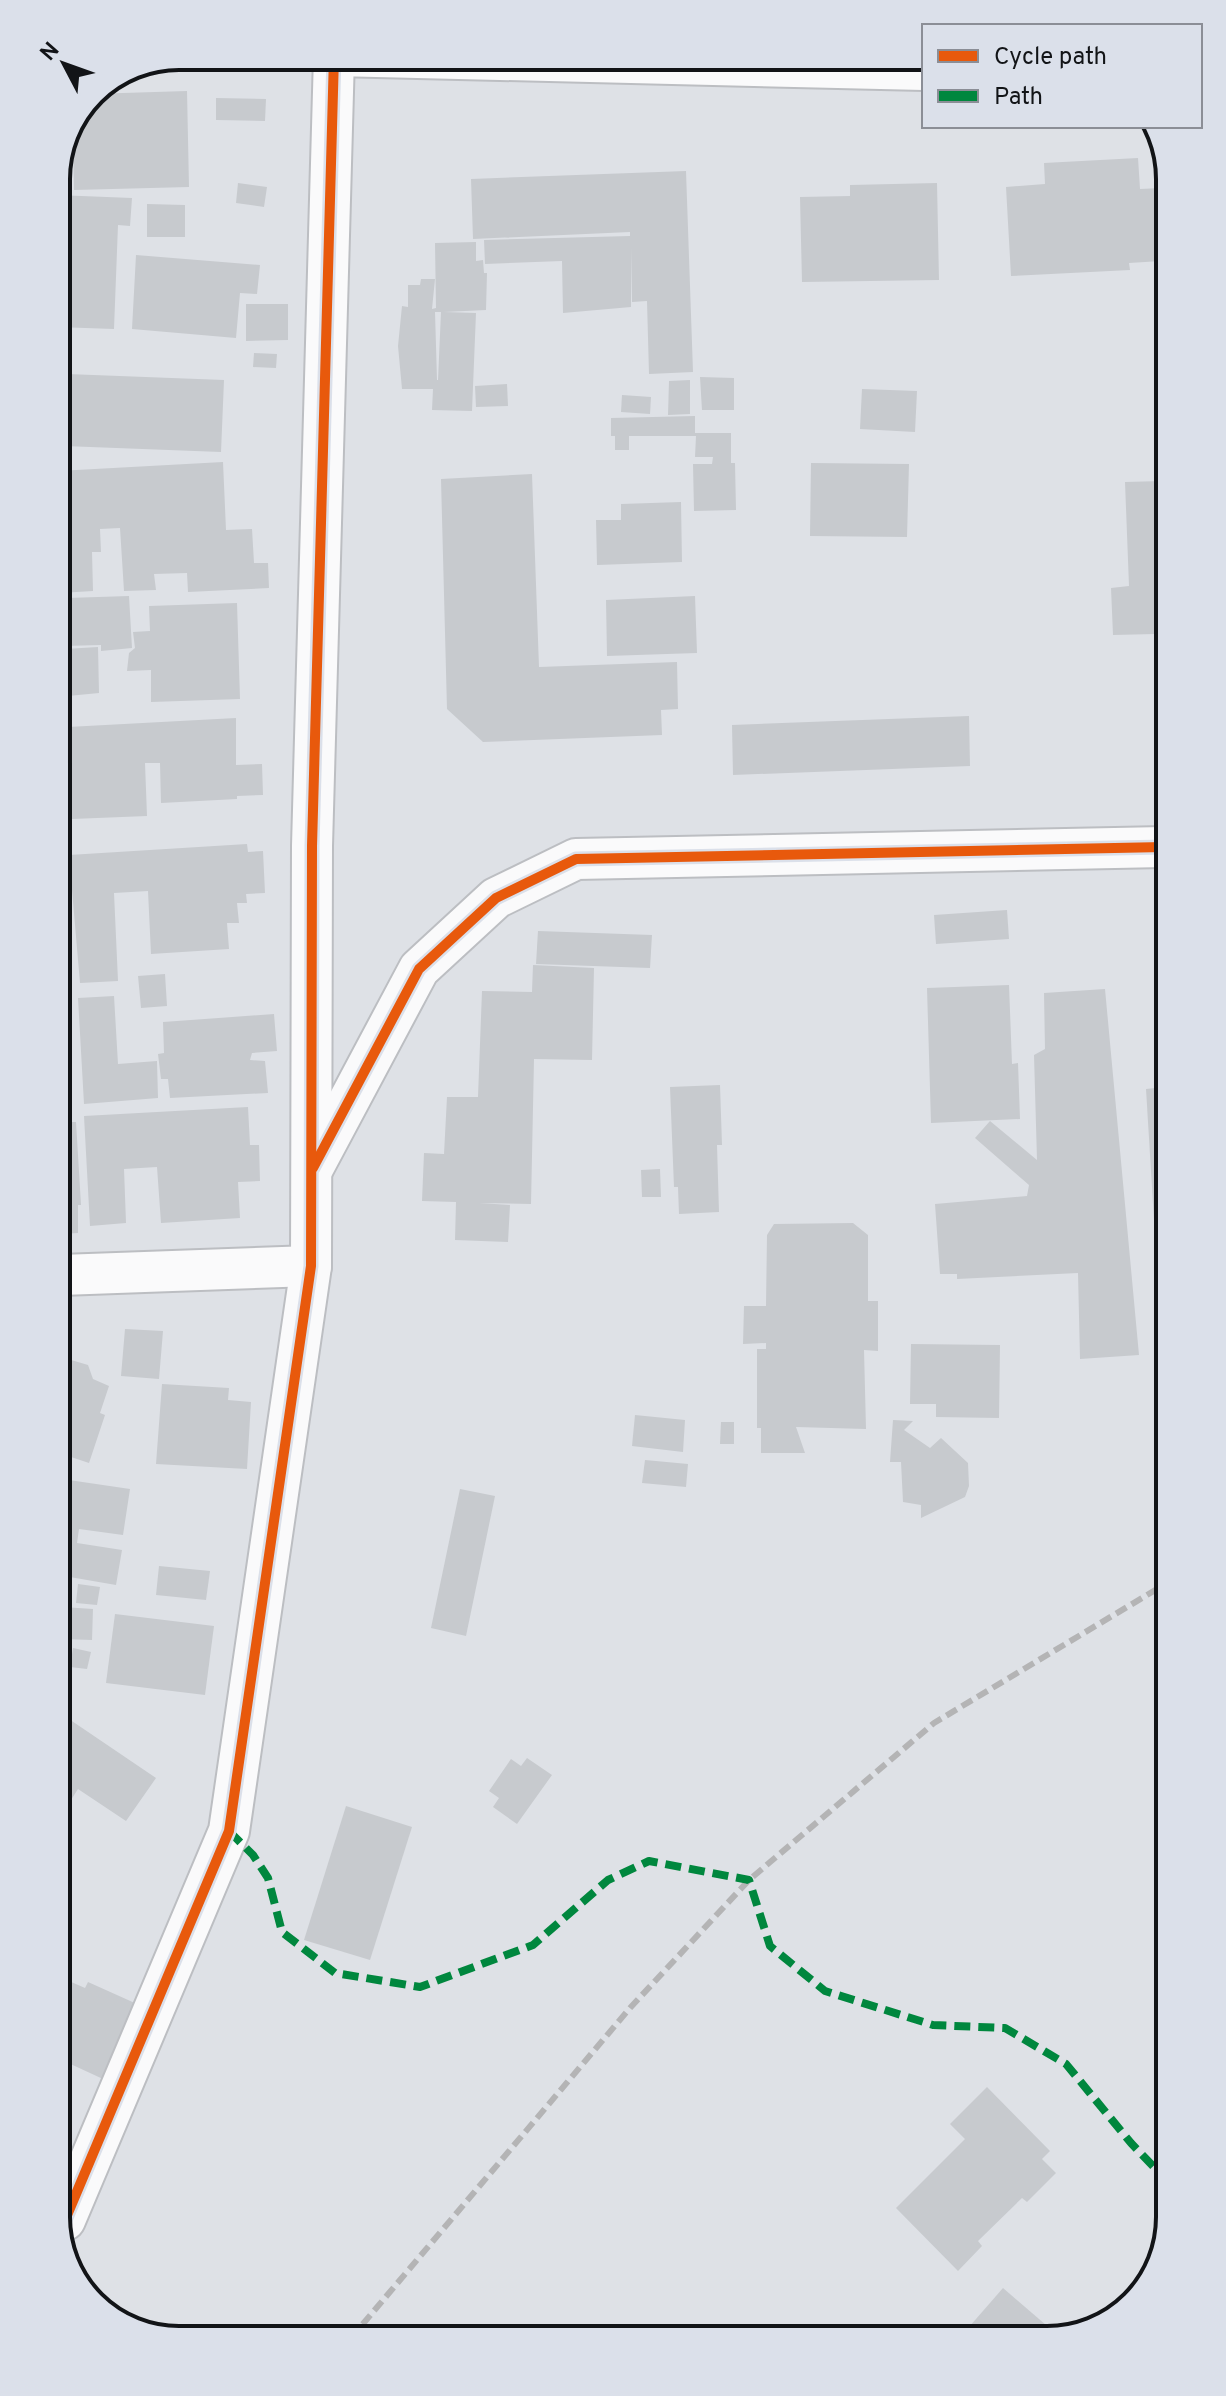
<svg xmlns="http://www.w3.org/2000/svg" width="1226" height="2396" font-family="Overpass,sans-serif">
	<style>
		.building { fill: #c7cace; fill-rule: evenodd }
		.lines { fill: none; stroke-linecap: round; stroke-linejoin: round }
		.minor-casing { stroke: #bcbec2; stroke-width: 44 }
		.minor { stroke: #fafafb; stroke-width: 40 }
		.rail { stroke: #b4b4b5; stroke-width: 6; stroke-dasharray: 12 6; stroke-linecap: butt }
		.quiet { stroke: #00873e; stroke-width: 8; stroke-dasharray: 16 8; stroke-linecap: butt }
		.cycleway-casing { stroke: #dbe0ea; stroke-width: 15 }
		.cycleway { stroke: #e8590c; stroke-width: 10 }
		.rim { fill: none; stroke: #121417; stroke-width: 4 }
	</style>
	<rect width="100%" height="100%" fill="#dee1e6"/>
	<!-- building -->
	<g class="building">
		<polygon points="187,91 189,187 74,190 73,134 91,94"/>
		<polygon points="216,98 266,99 265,121 216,120"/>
		<polygon points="1138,158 1140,189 1161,188 1161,261 1129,263 1130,270 1011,276 1006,187 1045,184 1044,163"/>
		<polygon points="686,171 693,372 649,374 647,301 632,302 631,248 631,307 563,313 562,261 485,264 484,240 630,236 630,232 473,239 471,179"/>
		<polygon points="238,183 267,187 264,207 236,203"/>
		<polygon points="937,183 939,280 802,282 800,197 850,196 850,185"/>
		<polygon points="56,195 132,198 130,226 118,225 114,329 57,327"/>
		<polygon points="147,204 185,205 185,237 147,237"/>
		<path d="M476,242V261L483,260L484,273H487L486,310L444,312L476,313L472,411L432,410L433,389H402L398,346L402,306L408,307V285H420L421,279H435L432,309L436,308L435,243ZM435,312H441L438,380H437Z"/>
		<polygon points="136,255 260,265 257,294 240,293 236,338 132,329"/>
		<polygon points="246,304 288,304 288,340 246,341"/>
		<polygon points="254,353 277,354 276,368 253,367"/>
		<polygon points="67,374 224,380 221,452 64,446"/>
		<polygon points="700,377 734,378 734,410 702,410"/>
		<polygon points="690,380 690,414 668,415 669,381"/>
		<polygon points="507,384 508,406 476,407 475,386"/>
		<polygon points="862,389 917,391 915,432 860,429"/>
		<polygon points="622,395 651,397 650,414 621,412"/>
		<polygon points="695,416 695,433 731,433 731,463 735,463 736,510 694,511 693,464 712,464 713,457 695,457 696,436 629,436 629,450 615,450 615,436 611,436 611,418"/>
		<polygon points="223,462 226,530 252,529 254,563 268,563 269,588 188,592 187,573 154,574 156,590 124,591 120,528 100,529 101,552 92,552 93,591 60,593 58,471"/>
		<polygon points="811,463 909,464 907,537 810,536"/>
		<polygon points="532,474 539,667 677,662 678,709 661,710 662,735 483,742 447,709 441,479"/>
		<polygon points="1162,481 1163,654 1156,655 1155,634 1113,635 1111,588 1129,586 1125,482"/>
		<polygon points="681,502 682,562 597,565 596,520 621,520 621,504"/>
		<polygon points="129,596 132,648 101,651 101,645 64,646 67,598"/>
		<polygon points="695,596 697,653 607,656 606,600"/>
		<polygon points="237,603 240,699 151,702 151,670 127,671 129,653 135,648 133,632 150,631 149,606"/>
		<polygon points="98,647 99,693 68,696 65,649"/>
		<polygon points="969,716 970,766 733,775 732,725"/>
		<polygon points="236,718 236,765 262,764 263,795 237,796 237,799 161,803 160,763 145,763 147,816 72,819 68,727"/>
		<polygon points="247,844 248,852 263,851 265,893 246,894 247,903 237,903 239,923 227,923 229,949 151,954 148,891 114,893 118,981 80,983 69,855"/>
		<polygon points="1007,910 1009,939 936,944 934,915"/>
		<polygon points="538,931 652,935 650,968 536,964"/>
		<polygon points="533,965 594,968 592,1060 534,1059 531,1204 479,1203 510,1205 508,1242 455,1240 456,1202 422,1201 424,1153 444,1154 447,1097 478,1097 482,991 532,992"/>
		<polygon points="165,974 167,1006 141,1008 138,976"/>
		<polygon points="1009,985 1012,1064 1018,1063 1020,1119 931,1123 927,988"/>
		<polygon points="1105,989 1139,1355 1080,1359 1078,1273 957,1279 957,1274 940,1274 935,1204 1027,1196 1029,1185 975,1138 990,1121 1037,1160 1034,1055 1045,1049 1044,993"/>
		<polygon points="114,996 118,1064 157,1061 158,1098 84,1104 78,998"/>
		<polygon points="68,1010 72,1102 60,1103 60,1011"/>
		<polygon points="274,1014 277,1051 252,1053 250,1060 265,1061 268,1093 170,1098 168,1079 161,1079 158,1054 164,1053 163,1022"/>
		<polygon points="720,1085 722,1145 717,1145 719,1212 679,1214 678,1187 674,1187 670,1087"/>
		<polygon points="1165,1087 1166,1302 1159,1302 1146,1089"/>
		<polygon points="248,1107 250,1145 259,1145 260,1181 238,1182 240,1218 161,1223 157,1167 124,1169 126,1223 90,1226 84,1116"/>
		<polygon points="60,1122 76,1122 81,1205 78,1205 78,1233 61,1234"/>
		<polygon points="660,1169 661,1197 642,1197 641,1170"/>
		<polygon points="853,1223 868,1235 868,1301 878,1301 878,1351 864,1350 866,1429 796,1427 805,1453 761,1453 761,1428 757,1428 757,1349 766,1349 766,1343 743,1344 744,1306 766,1306 767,1235 774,1224"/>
		<polygon points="125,1329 163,1331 159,1379 121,1376"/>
		<polygon points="911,1344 1000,1345 999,1418 936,1417 936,1404 910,1404"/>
		<polygon points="61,1357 88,1365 93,1379 109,1386 100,1413 105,1415 89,1463 62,1454"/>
		<polygon points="162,1384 229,1388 228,1400 251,1402 247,1469 156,1464"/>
		<polygon points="635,1415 685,1420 683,1452 632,1446"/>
		<polygon points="893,1420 913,1421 904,1430 930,1448 941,1438 968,1463 969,1486 965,1497 921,1518 921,1505 903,1502 901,1462 890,1462"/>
		<polygon points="721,1422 734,1422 734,1444 720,1444"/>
		<polygon points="645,1460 688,1464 686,1487 642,1483"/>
		<polygon points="62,1479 130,1489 123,1535 79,1529 77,1543 122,1550 116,1585 64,1576 68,1546 65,1546 62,1555"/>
		<polygon points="460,1489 495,1496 466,1636 431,1628"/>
		<polygon points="159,1566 210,1571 206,1600 156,1595"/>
		<polygon points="78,1584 100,1587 97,1605 76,1603"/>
		<polygon points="62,1607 93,1609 92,1640 63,1639"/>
		<polygon points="115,1614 214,1626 205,1695 106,1683"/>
		<polygon points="73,1648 91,1652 87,1669 70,1667"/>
		<polygon points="63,1715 156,1778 126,1821 78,1789 69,1803 63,1799"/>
		<polygon points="527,1758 552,1775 517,1824 493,1807 499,1798 489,1791 511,1759 521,1766"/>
		<polygon points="346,1806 412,1827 370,1960 304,1940"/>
		<polygon points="69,1981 85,1988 88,1982 137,2004 103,2079 64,2061 64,2027 70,2014 64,2011 64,1991"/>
		<polygon points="987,2087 1050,2151 1042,2159 1056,2173 1027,2202 1022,2198 978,2241 982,2246 958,2271 896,2208 965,2139 950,2124"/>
		<polygon points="1003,2288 1053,2331 975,2332 969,2327"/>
	</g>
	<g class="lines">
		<!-- minor casing -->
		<g class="minor-casing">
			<g id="minor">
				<polyline points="335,56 924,70"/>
				<polyline points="313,1168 419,969 496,898 576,859 1164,847"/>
				<polyline points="61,1275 311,1266"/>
				<polyline points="65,2220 229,1831 311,1266 312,846 334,56"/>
			</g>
		</g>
		<!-- minor -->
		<use href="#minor" class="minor"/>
		<!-- rail -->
		<polyline class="rail" points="351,2338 630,2008 749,1880 934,1723 1167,1583"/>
		<!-- quiet -->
		<polyline class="quiet" points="229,1831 253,1855 268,1878 282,1932 335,1973 420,1987 533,1945 608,1880 649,1861 749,1880 770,1946 825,1991 933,2025 1005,2028 1066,2064 1131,2143 1170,2184"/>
		<!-- cycleway casing -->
		<g class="cycleway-casing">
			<g id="cycleway">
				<polyline points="313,1168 419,969 496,898 576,859 1164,847"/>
				<polyline points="65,2220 229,1831 311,1266 312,846 334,56"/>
			</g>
		</g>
		<!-- cycleway -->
		<use href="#cycleway" class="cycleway"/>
	</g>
	<!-- crop -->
	<path d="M0 0H1226V2396H0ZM179 70H1047A109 109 0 0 1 1156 179V2217A109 109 0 0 1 1047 2326H179A109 109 0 0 1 70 2217V179A109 109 0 0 1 179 70Z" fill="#dbe0ea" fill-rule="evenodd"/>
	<path class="rim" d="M179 70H1047A109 109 0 0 1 1156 179V2217A109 109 0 0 1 1047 2326H179A109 109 0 0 1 70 2217V179A109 109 0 0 1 179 70Z"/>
	<!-- legend -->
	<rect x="922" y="24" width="280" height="104" fill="#dbe0ea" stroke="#8b8e96" stroke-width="2"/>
	<rect x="938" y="50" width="40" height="12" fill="#e8590c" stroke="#8b8e96" stroke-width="2"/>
	<text x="994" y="64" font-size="24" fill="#121417">Cycle path</text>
	<rect x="938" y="90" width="40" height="12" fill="#00873e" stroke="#8b8e96" stroke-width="2"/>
	<text x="994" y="104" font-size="24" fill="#121417">Path</text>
	<!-- north arrow -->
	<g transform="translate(64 64) rotate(311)" stroke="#dbe0ea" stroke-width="6" paint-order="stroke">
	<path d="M0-6L14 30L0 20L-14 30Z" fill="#121417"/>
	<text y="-12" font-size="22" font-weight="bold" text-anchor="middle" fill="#121417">N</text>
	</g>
</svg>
